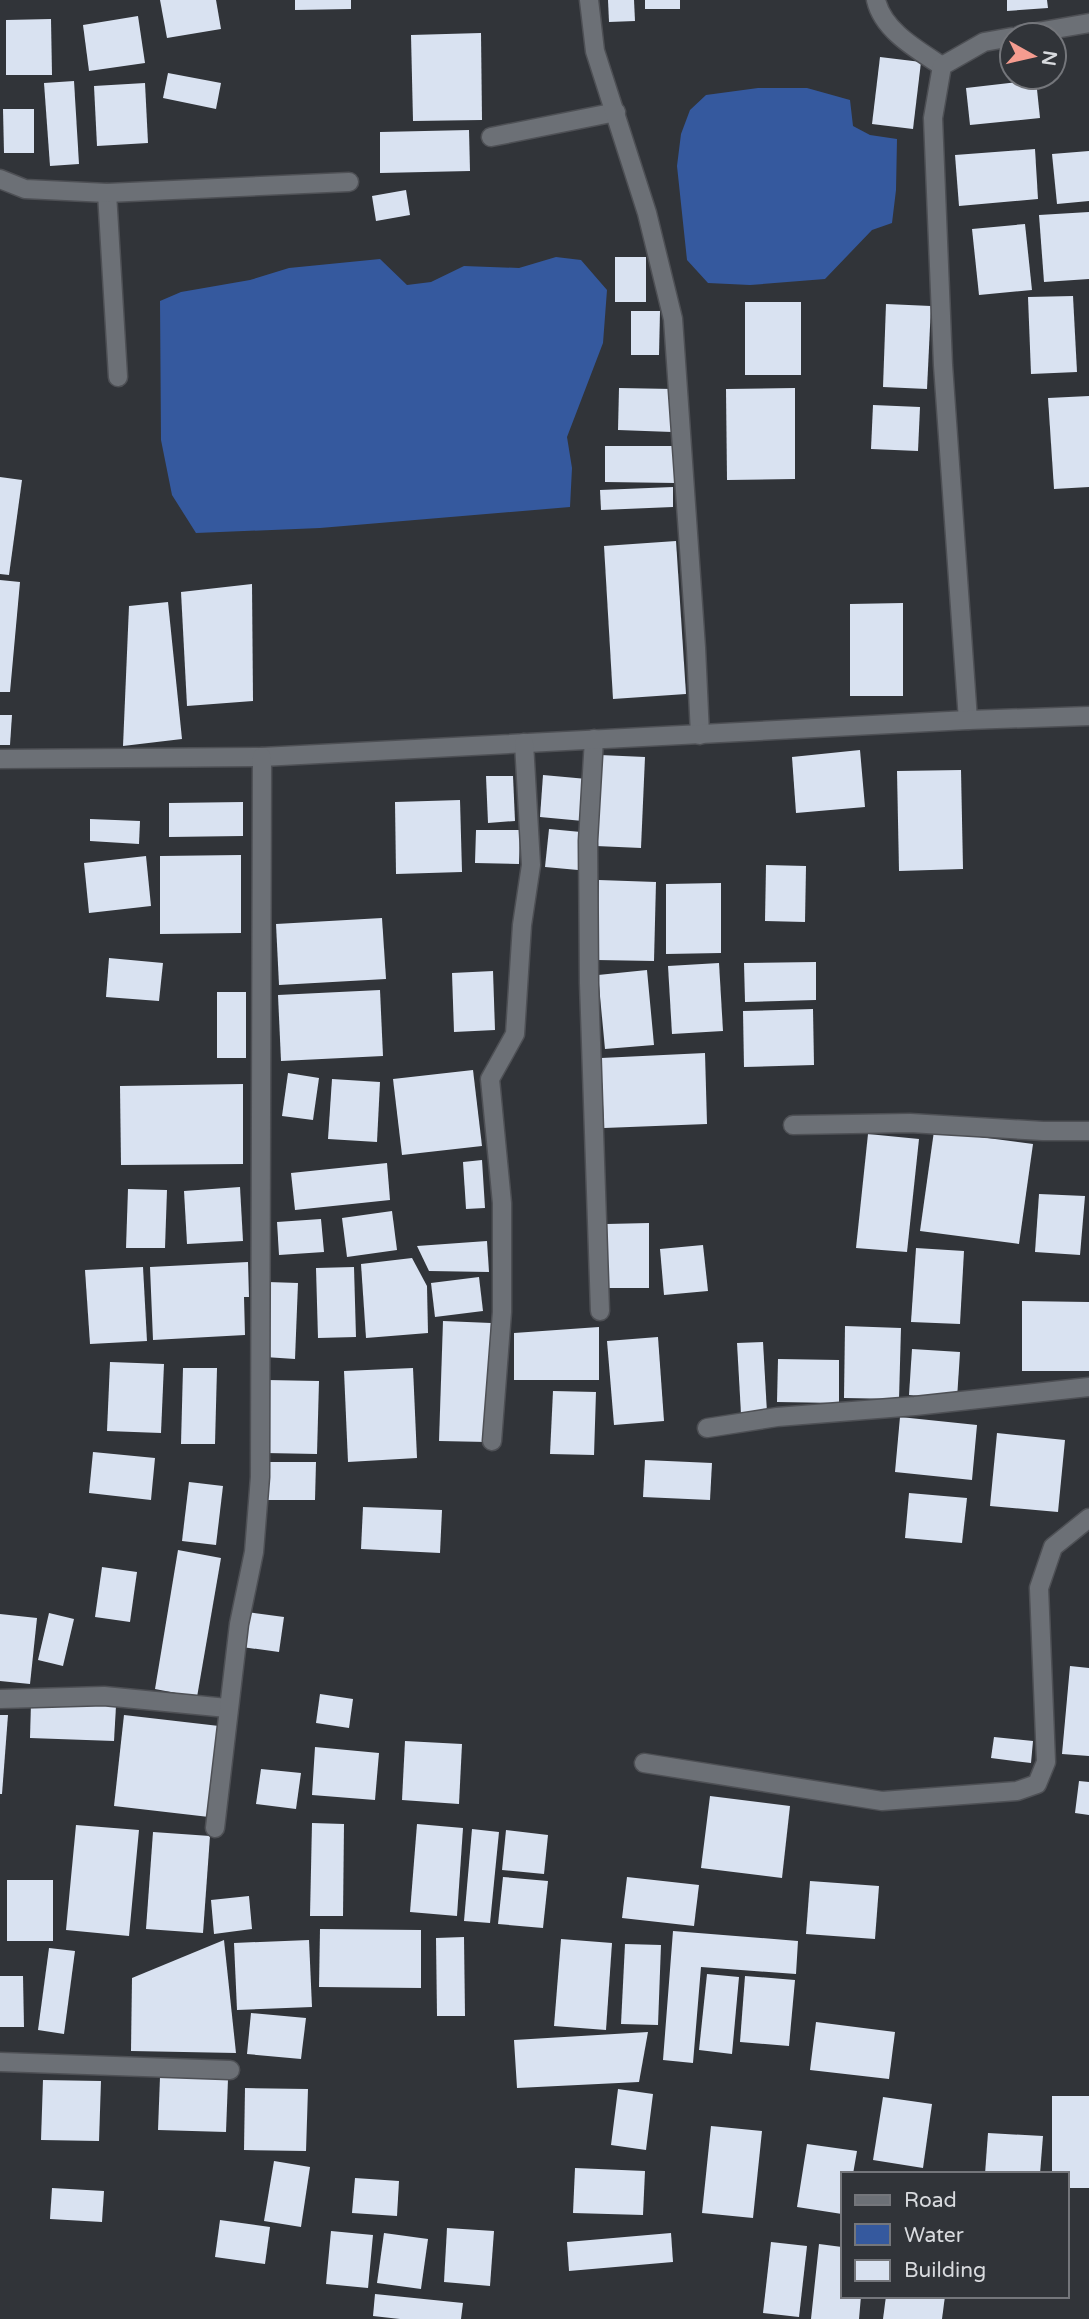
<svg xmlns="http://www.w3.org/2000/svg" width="1089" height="2319" font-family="'Varela Round',sans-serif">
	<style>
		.water { fill: #35599e }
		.building { fill: #d9e2f1 }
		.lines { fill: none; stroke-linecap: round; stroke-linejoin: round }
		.lane-casing { stroke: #4e5055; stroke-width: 21 }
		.street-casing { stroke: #4e5055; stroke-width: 21 }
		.lane { stroke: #6c7076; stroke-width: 18 }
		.street { stroke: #6c7076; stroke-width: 18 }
	</style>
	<rect width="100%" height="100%" fill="#313439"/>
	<!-- water -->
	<g class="water">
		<polygon points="758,88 807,88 850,100 853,126 870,135 897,139 896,190 892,223 872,230 825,279 750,285 708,283 687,260 677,166 681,134 690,110 706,95"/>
		<polygon points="556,257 581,260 607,290 603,343 567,437 572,468 570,507 320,528 196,533 172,495 161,440 160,301 181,292 250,280 289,268 380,259 407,285 431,282 464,266 519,268"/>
	</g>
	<!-- building -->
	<g class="building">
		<polygon points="160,0 216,0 221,29 167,38"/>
		<polygon points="295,0 351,0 351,9 295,10"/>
		<polygon points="608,0 634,0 635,21 609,22"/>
		<rect x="645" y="0" width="35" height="9"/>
		<polygon points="1007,0 1047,0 1048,8 1007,11"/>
		<polygon points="138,16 145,63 89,71 83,25"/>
		<polygon points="51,19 52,75 6,75 6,20"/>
		<polygon points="481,33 482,120 413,121 411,35"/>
		<polygon points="880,57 921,62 913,129 872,124"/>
		<polygon points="168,73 221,83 216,109 163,98"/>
		<polygon points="1036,80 1040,118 970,125 966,88"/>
		<polygon points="74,81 79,164 50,166 44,83"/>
		<polygon points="145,83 148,143 97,146 94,86"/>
		<polygon points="3,109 34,109 34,153 4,153"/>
		<polygon points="469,130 470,171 380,173 380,132"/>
		<polygon points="1035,149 1038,199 959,206 955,155"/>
		<polygon points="1089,151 1089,201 1057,204 1052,154"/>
		<polygon points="406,190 410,215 376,221 372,196"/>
		<polygon points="1089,212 1089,279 1044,282 1039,215"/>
		<polygon points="1025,224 1032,290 979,295 972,229"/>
		<rect x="615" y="257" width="31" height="45"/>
		<polygon points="1073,296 1077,372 1031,374 1028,297"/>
		<rect x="745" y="302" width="56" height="73"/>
		<polygon points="886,304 931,306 927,389 883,387"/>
		<polygon points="631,311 660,311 659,355 631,355"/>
		<polygon points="619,388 673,389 672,432 618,430"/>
		<polygon points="795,388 795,479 727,480 726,389"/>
		<polygon points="1089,396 1089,487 1054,489 1048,398"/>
		<polygon points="873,405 920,407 918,451 871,449"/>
		<polygon points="605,446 676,446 676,483 605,482"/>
		<polygon points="0,477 22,480 9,575 0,574"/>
		<polygon points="673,487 673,507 601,510 600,490"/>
		<polygon points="676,541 686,694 613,699 604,546"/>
		<polygon points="0,580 20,582 10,692 0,692"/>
		<polygon points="252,584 253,701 187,706 181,592"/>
		<polygon points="168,602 182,739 123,746 129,606"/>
		<polygon points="903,603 903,696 850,696 850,604"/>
		<polygon points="0,715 12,715 10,745 0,745"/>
		<polygon points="860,750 865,807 796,813 792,757"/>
		<polygon points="600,755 645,757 641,848 596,846"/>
		<polygon points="961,770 963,869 899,871 897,771"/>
		<polygon points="543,775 587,779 583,821 540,817"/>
		<polygon points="486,776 513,776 515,821 488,823"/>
		<polygon points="460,800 462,872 396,874 395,802"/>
		<polygon points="243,802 243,836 169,837 169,803"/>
		<polygon points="90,819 140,821 139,844 90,841"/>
		<polygon points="549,829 581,832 578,870 545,867"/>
		<polygon points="476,830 520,830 519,864 475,863"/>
		<polygon points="241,855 241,933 160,934 160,856"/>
		<polygon points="146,856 151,906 89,913 84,863"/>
		<polygon points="766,865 806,866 805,922 765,921"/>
		<polygon points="599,880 656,882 654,961 597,960"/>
		<polygon points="721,883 721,953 666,954 666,884"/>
		<polygon points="382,918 386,979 279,985 276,924"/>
		<polygon points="109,958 163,963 159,1001 106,997"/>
		<polygon points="816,962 816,1000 745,1002 744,963"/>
		<polygon points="719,963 723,1031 672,1034 668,966"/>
		<polygon points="647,970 654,1045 605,1049 598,975"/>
		<polygon points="493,971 495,1030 454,1032 452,973"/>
		<polygon points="380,990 383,1056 281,1061 278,995"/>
		<rect x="217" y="992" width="29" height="66"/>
		<polygon points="813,1009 814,1065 744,1067 743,1011"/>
		<polygon points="705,1053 707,1124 604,1128 601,1058"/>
		<polygon points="473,1070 482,1146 402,1155 393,1079"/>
		<polygon points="288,1073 319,1078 313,1120 282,1116"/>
		<polygon points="332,1079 380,1082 377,1142 328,1139"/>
		<polygon points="243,1084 243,1164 121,1165 120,1086"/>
		<polygon points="934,1131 1033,1144 1019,1244 920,1231"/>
		<polygon points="868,1134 919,1139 907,1252 856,1248"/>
		<polygon points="482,1160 485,1208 466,1209 463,1162"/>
		<polygon points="387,1163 390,1200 295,1210 291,1173"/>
		<polygon points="240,1187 243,1241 187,1244 184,1191"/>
		<polygon points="128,1189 167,1190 165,1248 126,1248"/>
		<polygon points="1039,1194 1085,1196 1080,1255 1035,1252"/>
		<polygon points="392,1211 397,1250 347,1257 342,1218"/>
		<polygon points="321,1219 324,1252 279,1255 277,1222"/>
		<polygon points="649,1223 649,1288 608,1288 607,1224"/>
		<polygon points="487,1241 489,1272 429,1271 417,1246"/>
		<polygon points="703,1245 708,1291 664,1295 660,1249"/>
		<polygon points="916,1248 964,1251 960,1324 911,1322"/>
		<polygon points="412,1258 427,1286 428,1333 366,1338 361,1264"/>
		<polygon points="248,1262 249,1297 244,1297 245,1335 153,1340 150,1267"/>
		<polygon points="143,1267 147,1341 90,1344 85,1270"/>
		<polygon points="354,1267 356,1337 318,1338 316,1268"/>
		<polygon points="479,1277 483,1311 435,1317 431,1283"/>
		<polygon points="268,1282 298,1283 295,1359 265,1357"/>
		<polygon points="1022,1301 1089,1302 1089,1371 1022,1371"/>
		<polygon points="443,1321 491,1323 487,1442 439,1441"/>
		<polygon points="845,1326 901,1328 899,1399 844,1398"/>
		<polygon points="599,1327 599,1380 514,1380 514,1333"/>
		<polygon points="658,1337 664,1421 614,1425 607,1341"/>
		<polygon points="763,1342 767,1413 741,1414 737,1343"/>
		<polygon points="912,1349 960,1352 957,1399 909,1395"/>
		<polygon points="778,1359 839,1360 839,1403 777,1402"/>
		<polygon points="110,1362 164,1364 161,1433 107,1431"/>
		<polygon points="183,1368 217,1368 215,1444 181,1444"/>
		<polygon points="413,1368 417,1458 348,1462 344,1371"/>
		<polygon points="267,1380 319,1381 317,1454 265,1453"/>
		<polygon points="553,1391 596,1392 594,1455 550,1454"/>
		<polygon points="900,1417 977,1425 972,1480 895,1472"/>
		<polygon points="997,1433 1065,1440 1058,1512 990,1506"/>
		<polygon points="93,1452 155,1458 151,1500 89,1493"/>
		<polygon points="645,1460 712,1463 710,1500 643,1497"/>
		<polygon points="265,1462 316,1462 315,1500 265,1500"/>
		<polygon points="189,1482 223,1486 216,1545 182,1541"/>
		<polygon points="909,1493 967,1498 962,1543 905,1538"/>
		<polygon points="363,1507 442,1510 440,1553 361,1549"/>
		<polygon points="178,1550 221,1558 197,1697 155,1689"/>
		<polygon points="102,1567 137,1572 130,1622 95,1617"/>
		<polygon points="247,1612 284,1617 279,1652 242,1647"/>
		<polygon points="49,1613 74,1619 63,1666 38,1660"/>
		<polygon points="0,1614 37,1618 30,1684 0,1681"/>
		<polygon points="1070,1666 1089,1668 1089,1756 1062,1754"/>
		<polygon points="320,1694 353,1699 349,1728 316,1723"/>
		<polygon points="31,1703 116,1706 114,1741 30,1738"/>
		<polygon points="0,1715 8,1715 2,1794 0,1794"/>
		<polygon points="124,1715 219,1726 209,1817 114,1806"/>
		<polygon points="994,1737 1033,1741 1031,1763 991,1758"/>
		<polygon points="405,1741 462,1744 459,1804 402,1800"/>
		<polygon points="315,1747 379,1753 375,1800 312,1795"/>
		<polygon points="261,1769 301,1773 296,1809 256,1804"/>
		<polygon points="1079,1781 1089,1782 1089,1815 1075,1813"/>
		<polygon points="710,1796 790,1806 782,1878 701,1868"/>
		<polygon points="312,1823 344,1824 343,1916 310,1916"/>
		<polygon points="417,1824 463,1828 457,1916 410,1912"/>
		<polygon points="76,1825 139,1830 129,1936 66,1930"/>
		<polygon points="472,1829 499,1832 490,1923 464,1921"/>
		<polygon points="506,1830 548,1835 544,1874 502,1870"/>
		<polygon points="153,1832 210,1836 203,1933 146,1929"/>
		<polygon points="503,1877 548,1881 543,1928 498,1924"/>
		<polygon points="627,1877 699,1885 694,1926 622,1918"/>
		<rect x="7" y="1880" width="46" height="61"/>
		<polygon points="810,1881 879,1886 875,1939 806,1934"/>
		<polygon points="249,1896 252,1929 214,1934 211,1900"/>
		<polygon points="320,1929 421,1930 421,1988 319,1987"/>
		<polygon points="673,1931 798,1941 796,1974 701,1967 693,2063 663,2060"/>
		<polygon points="464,1937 465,2016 437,2016 436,1938"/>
		<polygon points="561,1939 612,1943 606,2030 554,2026"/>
		<polygon points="224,1940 236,2053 131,2051 132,1978"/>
		<polygon points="309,1940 312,2007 237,2010 234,1943"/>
		<polygon points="625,1944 661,1945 658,2025 621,2024"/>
		<polygon points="49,1948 75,1951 64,2034 38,2030"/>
		<polygon points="707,1974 739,1977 732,2054 699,2050"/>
		<polygon points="0,1976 23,1976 24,2027 0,2027"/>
		<polygon points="745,1976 795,1980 789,2046 740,2042"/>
		<polygon points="251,2013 306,2018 301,2059 247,2054"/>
		<polygon points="816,2022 895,2032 889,2079 810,2070"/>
		<polygon points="648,2032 639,2082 517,2088 514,2040"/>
		<polygon points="160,2077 228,2079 226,2132 158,2130"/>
		<polygon points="43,2080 101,2081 99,2141 41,2140"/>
		<polygon points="245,2088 308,2089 306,2151 244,2150"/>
		<polygon points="618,2089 653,2094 646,2150 611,2145"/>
		<polygon points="1052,2096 1089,2096 1089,2188 1066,2188 1066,2174 1052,2174"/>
		<polygon points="883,2097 932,2104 923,2168 873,2160"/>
		<polygon points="711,2126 762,2131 753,2218 702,2213"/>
		<polygon points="988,2133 1043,2136 1040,2174 985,2174"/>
		<polygon points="807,2144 857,2151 853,2174 842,2174 842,2214 797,2207"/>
		<polygon points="274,2161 310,2167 301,2227 264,2221"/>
		<polygon points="575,2168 645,2171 643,2215 573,2213"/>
		<polygon points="355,2178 399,2181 397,2216 352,2213"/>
		<polygon points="52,2188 104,2191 102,2222 50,2219"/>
		<polygon points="220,2220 270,2227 265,2264 215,2257"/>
		<polygon points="447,2228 494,2231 490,2286 444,2282"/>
		<polygon points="331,2231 373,2235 368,2288 326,2284"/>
		<polygon points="384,2233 428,2239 421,2289 377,2283"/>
		<polygon points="671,2233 673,2262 569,2271 567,2242"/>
		<polygon points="771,2242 807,2246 799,2317 763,2313"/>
		<polygon points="819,2244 842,2247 842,2296 861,2296 859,2319 811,2319"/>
		<polygon points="375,2294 463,2303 461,2319 400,2319 373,2316"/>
		<polygon points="886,2296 945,2296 942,2319 883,2319"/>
	</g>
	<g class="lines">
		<!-- lane casing -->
		<g class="lane-casing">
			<g id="lane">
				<path d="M876,0C883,31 918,50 942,66"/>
				<polyline points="491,137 616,112"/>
				<polyline points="107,193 118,377"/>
			</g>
		</g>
		<!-- street casing -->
		<g class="street-casing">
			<g id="street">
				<polyline points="589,0 595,51 647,213 673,319 696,648 700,735"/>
				<polyline points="1020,35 1089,23"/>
				<polyline points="0,179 25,189 107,193 349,182"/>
				<polyline points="968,720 943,365 933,118 942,66 984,42 1012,37"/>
				<polyline points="594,739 588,841 589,983 600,1311"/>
				<polyline points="0,759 262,757 968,720 1089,716"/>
				<polyline points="793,1125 910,1123 1043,1131 1089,1131"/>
				<polyline points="707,1428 777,1417 915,1406 1089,1387"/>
				<polyline points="492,1441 502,1312 502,1203 490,1079 515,1034 522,925 531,865 524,743"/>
				<polyline points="0,1699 104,1696 227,1708"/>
				<polyline points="644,1763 882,1801 1017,1791 1037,1784 1046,1762 1039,1588 1053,1547 1089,1518"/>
				<polyline points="215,1828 239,1624 254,1552 260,1477 262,757"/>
				<polyline points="0,2062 230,2070"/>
			</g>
		</g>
		<!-- lane -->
		<use href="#lane" class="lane"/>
		<!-- street -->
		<use href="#street" class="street"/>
	</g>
	<!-- legend -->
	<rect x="841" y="2172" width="228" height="126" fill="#313439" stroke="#74767b" stroke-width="2"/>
	<rect x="855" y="2195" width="35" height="10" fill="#6c7076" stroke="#74767b" stroke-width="2"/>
	<text x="904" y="2207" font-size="21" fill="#d8dade">Road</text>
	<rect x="855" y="2224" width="35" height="21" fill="#35599e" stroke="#74767b" stroke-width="2"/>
	<text x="904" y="2242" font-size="21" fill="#d8dade">Water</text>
	<rect x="855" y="2260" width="35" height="21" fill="#d9e2f1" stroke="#74767b" stroke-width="2"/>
	<text x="904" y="2277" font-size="21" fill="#d8dade">Building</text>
	<!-- north arrow -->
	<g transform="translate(1033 56) rotate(98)"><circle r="33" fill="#313439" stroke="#74767b" stroke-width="2"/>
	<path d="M0-5L12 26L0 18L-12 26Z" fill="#f59c90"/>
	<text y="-10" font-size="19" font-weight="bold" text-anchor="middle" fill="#d8dade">N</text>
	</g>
</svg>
